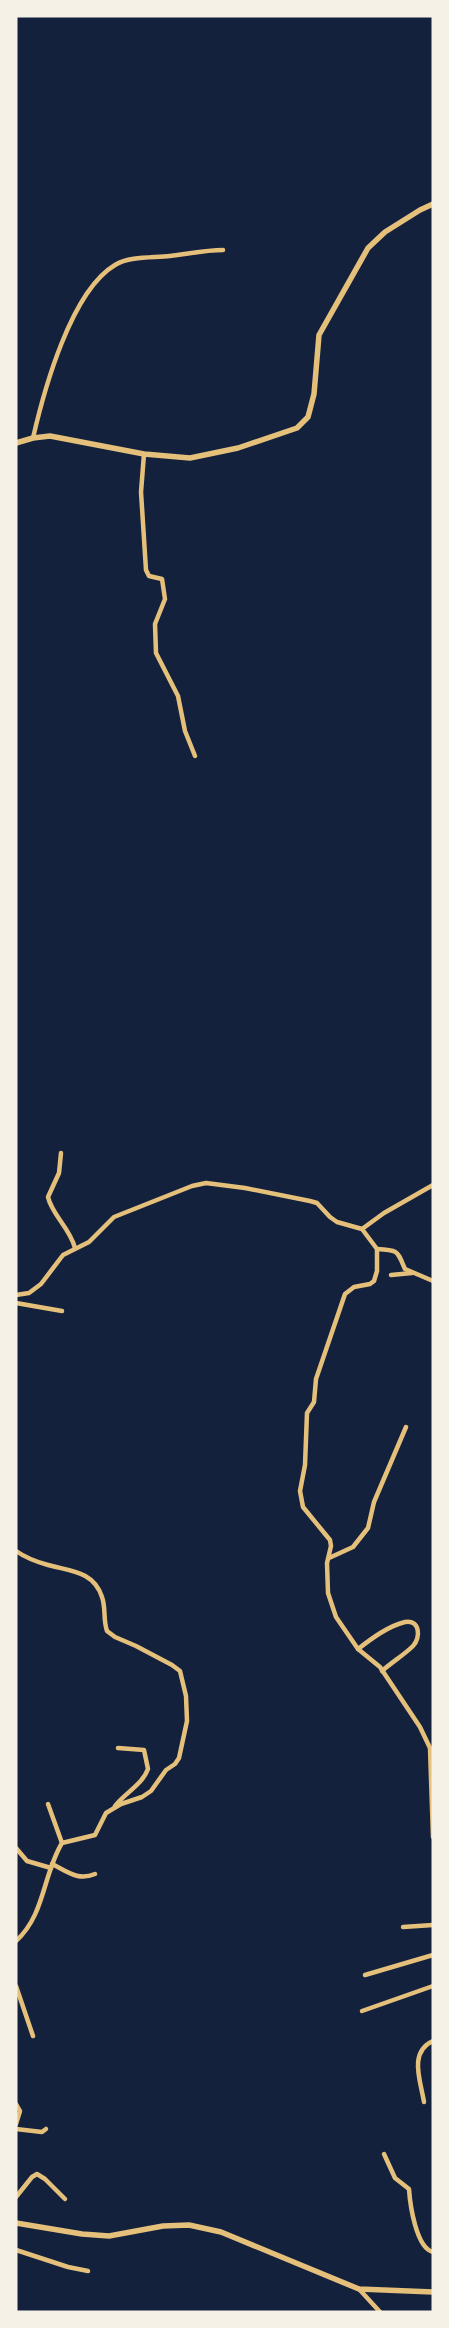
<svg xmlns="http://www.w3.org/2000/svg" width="449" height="2328" font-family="'Source Serif 4',serif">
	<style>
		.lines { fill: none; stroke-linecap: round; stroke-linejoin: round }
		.minor { stroke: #e5c07b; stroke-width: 4.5 }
		.secondary { stroke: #e5c07b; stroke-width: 5.5 }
	</style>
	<rect width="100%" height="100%" fill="#14213d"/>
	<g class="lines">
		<!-- minor -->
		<g class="minor">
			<path d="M33,438C44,390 71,291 115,265C130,256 153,258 170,256C188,254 205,250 223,250"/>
			<polyline points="144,454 141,492 146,570 149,576 162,579 165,599 155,624 156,653 178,696 185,731 195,756"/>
			<path d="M61,1153L59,1173L48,1197C52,1215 70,1228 75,1248"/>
			<polyline points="362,1229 384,1213 433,1185"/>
			<path d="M377,1249C399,1250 397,1251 405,1269L433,1281"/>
			<polyline points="391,1275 412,1273"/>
			<polyline points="16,1295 29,1293 41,1284 63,1255 89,1242 114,1217 192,1186 206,1183 245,1188 310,1201 317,1203 330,1217 337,1222 362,1229 377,1249 377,1271 374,1281 370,1284 354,1287 345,1294 316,1379 314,1402 307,1413 305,1465 300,1491 303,1507 330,1540 331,1546 327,1563 328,1593 336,1617 358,1649 380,1667 420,1727 430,1748 433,1837"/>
			<polyline points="16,1303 62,1311"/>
			<path d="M16,1551C26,1558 37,1562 48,1565C70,1571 94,1571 102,1597C106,1608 103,1620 107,1631L115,1637L136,1646L172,1665L180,1671L186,1696L187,1721L179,1758L175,1764L166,1770L151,1791L142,1797L121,1804L106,1813L95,1835L62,1843C43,1874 45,1915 16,1941"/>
			<polyline points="329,1558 353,1547 368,1528 374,1502 406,1427"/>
			<path d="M358,1649C371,1639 388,1626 405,1622C420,1619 421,1638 413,1646C404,1655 392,1662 382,1671"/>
			<polyline points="48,1804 62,1843"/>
			<path d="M115,1806C125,1793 142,1785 148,1769L144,1750L118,1748"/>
			<polyline points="16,1848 27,1861 51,1868"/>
			<path d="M52,1864C68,1872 78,1881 95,1874"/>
			<polyline points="403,1927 433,1925"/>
			<polyline points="365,1975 433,1955"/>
			<polyline points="16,1986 33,2036"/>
			<polyline points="362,2011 433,1986"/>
			<path d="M424,2102C421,2082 408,2052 433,2041"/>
			<polyline points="16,2104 20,2111 16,2124"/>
			<polyline points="16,2129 42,2132 46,2129"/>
			<path d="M384,2154L395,2178L409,2189C410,2204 416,2248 433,2252"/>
			<polyline points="16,2197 32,2177 37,2174 45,2179 65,2199"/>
			<polyline points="16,2250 68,2267 88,2271"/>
			<polyline points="359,2289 380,2312"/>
		</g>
		<!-- secondary -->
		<g class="secondary">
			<polyline points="16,443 33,438 50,436 144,454 190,458 238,448 297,428 308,417 314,394 319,335 368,248 385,232 420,210 433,204"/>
			<polyline points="16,2223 82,2234 109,2236 163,2226 189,2225 221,2232 359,2289 433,2292"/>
		</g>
	</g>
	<!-- border -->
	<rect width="449" height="2328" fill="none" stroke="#f6f1e7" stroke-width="35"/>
</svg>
